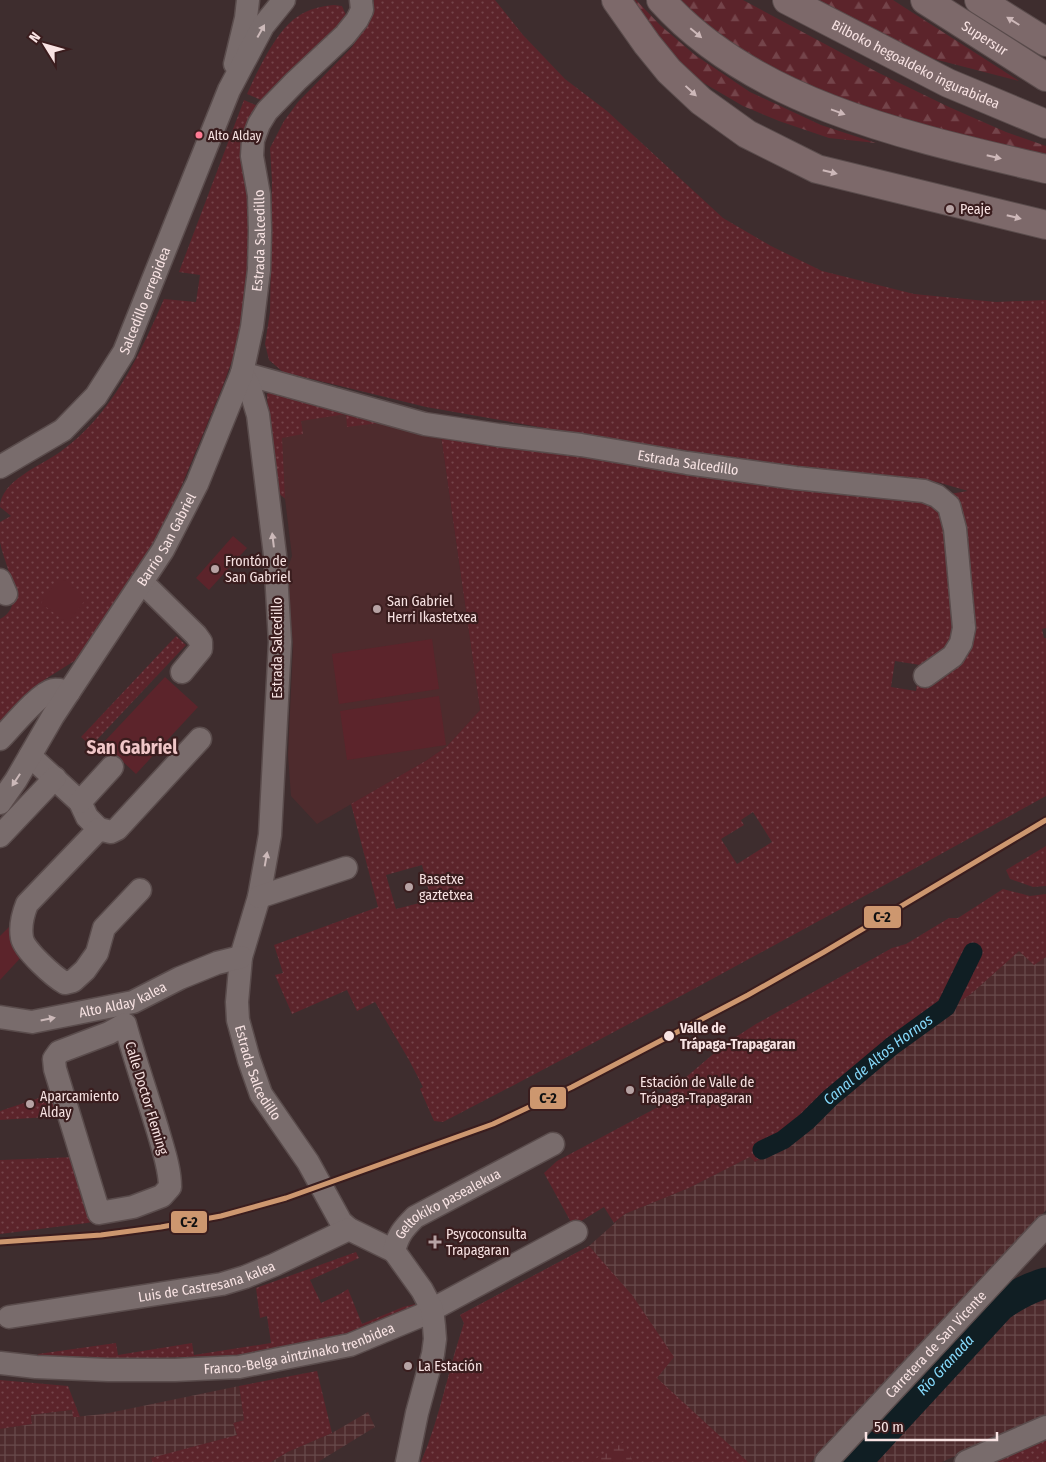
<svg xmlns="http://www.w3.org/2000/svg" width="1046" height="1462" font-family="'Fira Sans Condensed',sans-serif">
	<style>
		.built { fill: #4e2b2d }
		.industrial { fill: url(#industrial-grid) }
		.grass { fill: url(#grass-dots); fill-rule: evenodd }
		.forest { fill: url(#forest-firs) }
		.wetland { fill: url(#wetland-marsh) }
		.park { fill: #5c242b }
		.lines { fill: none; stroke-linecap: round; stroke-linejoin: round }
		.canal { stroke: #101e23; stroke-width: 19 }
		.river { stroke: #101e23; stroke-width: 31 }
		.minor-casing { stroke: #5a4c4c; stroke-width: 25 }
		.highway-casing { stroke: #5a4c4c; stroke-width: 30 }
		.minor { stroke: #796c6c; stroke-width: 22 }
		.highway { stroke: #7d696a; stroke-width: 28 }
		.rail-1-casing { stroke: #3a1d1e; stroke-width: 9 }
		.rail-1 { stroke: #cd976f; stroke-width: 5 }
		.oneway { fill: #cdb8b9 }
		.oneway2 { fill: #ccb9b9 }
		.bus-dot { fill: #fe7a93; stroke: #3a1d1e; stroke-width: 2 }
		.poi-dot { fill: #b7a3a4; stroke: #3a1d1e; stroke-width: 2 }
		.stop-dot { fill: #f8e3e3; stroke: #3a1d1e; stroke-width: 2 }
		.labels { text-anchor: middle; stroke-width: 4.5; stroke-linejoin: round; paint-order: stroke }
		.bus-label { font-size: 13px; fill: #f8e3e3; stroke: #3a1d1e; text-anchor: start }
		.street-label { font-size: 14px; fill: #f8e3e3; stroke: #3a1d1e }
		.poi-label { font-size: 14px; fill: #f8e3e3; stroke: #3a1d1e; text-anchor: start }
		.stop-label { font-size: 14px; font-weight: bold; fill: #f8e3e3; stroke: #3a1d1e; text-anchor: start }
		.water-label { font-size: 15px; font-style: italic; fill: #85d9fb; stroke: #3a1d1e }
		.district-label { font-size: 19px; font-weight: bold; fill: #f0c7c8; stroke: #3a1d1e }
		.line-badge { stroke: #3a1d1e; stroke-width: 2 }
		.pale-badge-label { font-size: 14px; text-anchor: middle; font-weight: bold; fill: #111 }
	</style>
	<defs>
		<pattern id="industrial-grid" width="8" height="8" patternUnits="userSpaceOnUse" patternTransform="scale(1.25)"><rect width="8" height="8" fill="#4e2b2d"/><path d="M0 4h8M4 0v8" fill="none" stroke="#684a4b"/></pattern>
		<pattern id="grass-dots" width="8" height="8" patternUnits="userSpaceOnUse" patternTransform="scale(1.25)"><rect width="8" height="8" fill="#5c242b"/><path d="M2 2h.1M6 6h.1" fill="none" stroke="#74444a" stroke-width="1.8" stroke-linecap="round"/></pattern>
		<pattern id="forest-firs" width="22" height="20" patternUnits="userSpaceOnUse" patternTransform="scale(1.25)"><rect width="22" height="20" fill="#5c242b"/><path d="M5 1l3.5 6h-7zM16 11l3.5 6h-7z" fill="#74444a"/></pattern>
		<pattern id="wetland-marsh" width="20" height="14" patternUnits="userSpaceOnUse" patternTransform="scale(1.25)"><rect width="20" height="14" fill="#5c242b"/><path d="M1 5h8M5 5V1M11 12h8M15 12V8" fill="none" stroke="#74444a"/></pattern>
	</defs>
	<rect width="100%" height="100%" fill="#3e2d2e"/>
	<!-- built -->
	<polygon class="built" points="267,394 441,436 480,710 447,746 427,760 317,824 291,796 288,755 293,645 286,573 292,556 285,499 273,489"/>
	<!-- industrial -->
	<g class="industrial">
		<polygon points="1019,950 1034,964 1046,957 1046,1210 811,1462 421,1462 432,1436 454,1355 464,1323 460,1315 589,1246 625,1214 689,1188 750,1157 755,1162 779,1149 819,1118 846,1089 867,1069 921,1028 971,994"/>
		<polygon points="1046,1297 1046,1416 942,1462 870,1462 1011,1316"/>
		<polygon points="239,1386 244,1420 233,1423 237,1435 151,1459 152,1462 0,1462 0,1429 32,1424 31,1415 72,1410 74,1417 104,1414"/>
		<polygon points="368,1412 375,1427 318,1462 271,1462 288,1452 332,1433"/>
	</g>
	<!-- grass -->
	<g class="grass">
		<path d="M374,0H495L523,35L565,79L607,111L723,218L771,246L822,271L914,294L996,302L1046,300V628L1042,629L1044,638H1046V796C846,906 646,1017 443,1122L434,1121L420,1089L423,1087L409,1060L375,1002L357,1011L347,990L292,1014L275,975L283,973L274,945L378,907L351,804L427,760L447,746L480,710L441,436L937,496L968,491L937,482L703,456L426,407L283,372L269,360L265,344L270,312L272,181L270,148L284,121L298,102L352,47L368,23ZM895,661L920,665L916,691L891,687ZM753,812L772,842L737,864L721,839L744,825L741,820ZM422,865L431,900L396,909L386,875Z"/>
		<path d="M334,5L342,6L346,15L340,26L283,77L261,100L247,94C258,70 276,31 297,17C308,9 321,6 334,5Z"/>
		<path d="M244,100L258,106C248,120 243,134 240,151L255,239L243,320L236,350L222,388L184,480L159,538L87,653L44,680L0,728V619C28,605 4,565 0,542C0,536 0,528 0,522L11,516L0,507C0,481 42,465 60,452C112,415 139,356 164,299L196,302L200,275L179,272Z"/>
		<polygon points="273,390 388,422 347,427 346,414 301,421 303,434 282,438 285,498 273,489 267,394"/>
		<polygon points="176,636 186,645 91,746 81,737"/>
		<polygon points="1046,846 1046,886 1033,887 1010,879 1006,870"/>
		<polygon points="1003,889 1030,896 1046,894 1046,957 1034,965 1019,951 971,994 921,1028 867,1069 846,1089 819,1118 801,1133 779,1149 755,1162 750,1157 689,1188 625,1214 614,1223 604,1207 573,1226 544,1173 557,1161 658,1107 665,1095 725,1044 756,1024 892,948 906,944 949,918 958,918"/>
		<polygon points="57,1092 64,1116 0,1120 0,1111"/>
		<polygon points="76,1157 97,1221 87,1223 0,1234 0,1160"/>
		<path d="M589,1246L632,1295L674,1357L657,1378L748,1462H421C440,1417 449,1369 464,1323L460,1315Z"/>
		<polygon points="356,1252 359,1258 310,1280 321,1303 340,1294 348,1289 362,1324 403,1307 415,1304 417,1309 348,1339 278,1354 40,1362 38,1354 116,1343 118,1355 192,1343 194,1355 271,1343 267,1316 260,1318 256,1288"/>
		<polygon points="317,1371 332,1433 288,1452 271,1462 152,1462 151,1458 237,1435 233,1423 244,1420 239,1386"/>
		<polygon points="0,1380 68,1386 80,1417 73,1417 72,1410 31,1415 32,1424 0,1429"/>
		<polygon points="1046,1436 1046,1462 989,1462"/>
	</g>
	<!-- forest -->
	<g class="forest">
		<polygon points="629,0 636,0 660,25 695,55 750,92 821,125 876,143 829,138 779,121 743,106 702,82 661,49"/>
		<polygon points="678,0 743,0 879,73 949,107 1006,132 1046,146 1046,157 846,105 730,46"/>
		<polygon points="818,0 893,0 1019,81 930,58 891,42"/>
	</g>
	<!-- wetland -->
	<polygon class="wetland" points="624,1442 633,1462 590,1462"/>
	<!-- park -->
	<g class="park">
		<polygon points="233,536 247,548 209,590 196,578"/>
		<polygon points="60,577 87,598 67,623 41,603"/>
		<polygon points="432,639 439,689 339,704 332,654"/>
		<polygon points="165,677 198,707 136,774 103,743"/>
		<polygon points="439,696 446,745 347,760 340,711"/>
		<polygon points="10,926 20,937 26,952 0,980 0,936"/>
	</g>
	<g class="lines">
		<!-- canal -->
		<path class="canal" id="s1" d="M762,1150L783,1140L807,1121L830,1098L892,1046L946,1007L973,952"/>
		<!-- river -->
		<path class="river" id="s2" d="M856,1462L1000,1306C1015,1295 1028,1288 1046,1283"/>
		<!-- minor casing -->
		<g class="minor-casing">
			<g id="minor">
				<polyline points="235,64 246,18 248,0"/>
				<path id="s3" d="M242,373L425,424L498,435L581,445L687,463L796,478L924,491L937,496L949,506L955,529L964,628L961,643L953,656L925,676"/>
				<path id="s4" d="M242,373L249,385L258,415L275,555L280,642L270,835L259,897L241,957L237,1002L238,1020L249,1060L261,1094L308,1162L341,1222L349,1229"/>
				<path id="s5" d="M0,467L63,430L96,396L124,352L229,90L263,26L284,0"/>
				<polyline points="0,580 6,594"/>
				<polyline points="142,582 196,635 201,642 201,649 182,672"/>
				<path d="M0,739C11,728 39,693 53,690C59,689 63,691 69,692"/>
				<polyline points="30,756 80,802 87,817 99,829"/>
				<polyline points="80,802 112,767"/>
				<path id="s6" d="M0,803L16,780L53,716L163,550L197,484L242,373L252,327L259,270L260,231L259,195L252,156L253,140L259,124L267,111L296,81L345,35L357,20L362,10L361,0"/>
				<polyline points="0,836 55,778"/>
				<path d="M140,890L104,928L97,953L85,970L73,981L65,983C54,977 24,950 22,938C20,927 23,914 27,904L99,829L111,832L117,829L200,739"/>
				<polyline points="259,897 346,868"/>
				<path id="s7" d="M0,1017L32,1022L133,1002L180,978L217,963L241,957"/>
				<path d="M125,1024C135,1060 147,1095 158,1131C163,1149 170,1168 170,1187L162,1196L133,1207L99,1213L55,1069L54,1059L59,1052L109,1033Z"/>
				<path id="s8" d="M9,1317L222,1284L245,1277L274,1265L349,1229L394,1251"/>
				<path id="s9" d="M0,1363L36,1367L108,1370H175L239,1367L350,1345L420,1316L576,1232"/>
				<path id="s10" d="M407,1462L417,1413L433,1354L435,1339L434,1326L432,1309L422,1290L394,1251C398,1235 403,1229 415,1217L553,1144"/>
				<path id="s11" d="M826,1462L1046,1226"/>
				<polyline points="966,1462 1046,1427"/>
			</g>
		</g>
		<!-- highway casing -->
		<g class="highway-casing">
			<g id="highway">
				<polyline points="616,0 647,44 669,71 701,101 747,134 817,169 1046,225"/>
				<path d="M661,0C755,105 914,138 1046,169"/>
				<path id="s12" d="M787,0L948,83L1046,124"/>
				<path id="s13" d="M925,0L1046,77"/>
				<polyline points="979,0 1046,42"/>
			</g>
		</g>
		<!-- minor -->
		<use href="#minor" class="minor"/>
		<!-- highway -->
		<use href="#highway" class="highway"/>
		<!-- rail-1 casing -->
		<g class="rail-1-casing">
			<polyline id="rail-1" points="0,1242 101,1235 161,1227 221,1216 286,1198 493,1124 572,1087 748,995 824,952 1046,820"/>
		</g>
		<!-- rail-1 -->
		<use href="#rail-1" class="rail-1"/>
	</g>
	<!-- one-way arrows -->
	<defs><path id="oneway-solid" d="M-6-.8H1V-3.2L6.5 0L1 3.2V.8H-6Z" transform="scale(1.25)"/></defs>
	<g class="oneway">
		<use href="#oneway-solid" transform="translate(1013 21) rotate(-148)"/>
		<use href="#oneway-solid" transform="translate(696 33) rotate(40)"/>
		<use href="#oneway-solid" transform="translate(691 91) rotate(43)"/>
		<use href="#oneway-solid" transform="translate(838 112) rotate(20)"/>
		<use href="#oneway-solid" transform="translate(994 157) rotate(13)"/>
		<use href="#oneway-solid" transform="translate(830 172) rotate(14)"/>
		<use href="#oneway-solid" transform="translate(1014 217) rotate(14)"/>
	</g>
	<g class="oneway2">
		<use href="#oneway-solid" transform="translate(261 31) rotate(-61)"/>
		<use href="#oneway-solid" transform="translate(273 540) rotate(-97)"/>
		<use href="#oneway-solid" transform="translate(16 780) rotate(123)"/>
		<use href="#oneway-solid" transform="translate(266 859) rotate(-80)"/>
		<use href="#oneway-solid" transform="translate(48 1019) rotate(-11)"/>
	</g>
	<!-- markers -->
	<circle class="bus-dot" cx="199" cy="135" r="4.5"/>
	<g class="poi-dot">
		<circle cx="950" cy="209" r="5"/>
		<circle cx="215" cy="569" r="5"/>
		<circle cx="377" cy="609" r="5"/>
		<circle cx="409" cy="887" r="5"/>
		<circle cx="630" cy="1090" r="5"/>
		<circle cx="30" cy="1104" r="5"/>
		<path d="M432.5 1234.5h5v5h5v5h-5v5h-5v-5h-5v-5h5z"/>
		<circle cx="408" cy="1366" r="5"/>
	</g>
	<circle class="stop-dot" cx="669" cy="1036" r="6"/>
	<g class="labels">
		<!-- bus labels -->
		<g class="bus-label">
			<text x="208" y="140">Alto Alday</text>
		</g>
		<!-- street labels -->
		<g class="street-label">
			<text dy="5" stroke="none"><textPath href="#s13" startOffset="71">Supersur</textPath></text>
			<text dy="5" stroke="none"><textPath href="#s12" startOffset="144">Bilboko hegoaldeko ingurabidea</textPath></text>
			<text dy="5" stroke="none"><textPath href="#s6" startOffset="629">Estrada Salcedillo</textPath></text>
			<text dy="5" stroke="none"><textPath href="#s5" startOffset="228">Salcedillo errepidea</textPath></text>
			<text dy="5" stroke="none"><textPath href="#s3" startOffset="456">Estrada Salcedillo</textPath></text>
			<text dy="5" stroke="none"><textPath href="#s6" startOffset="312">Barrio San Gabriel</textPath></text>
			<text transform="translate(277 648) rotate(-90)" y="5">Estrada Salcedillo</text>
			<text dy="5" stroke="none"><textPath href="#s7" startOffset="126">Alto Alday kalea</textPath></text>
			<text dy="5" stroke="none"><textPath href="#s4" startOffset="712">Estrada Salcedillo</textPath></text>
			<text transform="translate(147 1098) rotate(73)" y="5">Calle Doctor Fleming</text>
			<text dy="5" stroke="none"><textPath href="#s10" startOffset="301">Geltokiko pasealekua</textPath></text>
			<text dy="5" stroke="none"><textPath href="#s8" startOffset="201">Luis de Castresana kalea</textPath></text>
			<text dy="5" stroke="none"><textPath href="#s11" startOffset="161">Carretera de San Vicente</textPath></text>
			<text dy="5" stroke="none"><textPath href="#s9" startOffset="302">Franco-Belga aintzinako trenbidea</textPath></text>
		</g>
		<!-- poi labels -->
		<g class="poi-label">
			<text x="960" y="214">Peaje</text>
			<text x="225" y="566">Frontón de<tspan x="225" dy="16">San Gabriel</tspan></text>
			<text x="387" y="606">San Gabriel<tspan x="387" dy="16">Herri Ikastetxea</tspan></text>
			<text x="419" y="884">Basetxe<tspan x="419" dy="16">gaztetxea</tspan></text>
			<text x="640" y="1087">Estación de Valle de<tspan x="640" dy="16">Trápaga-Trapagaran</tspan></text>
			<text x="40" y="1101">Aparcamiento<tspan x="40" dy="16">Alday</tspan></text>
			<text x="446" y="1239">Psycoconsulta<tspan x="446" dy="16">Trapagaran</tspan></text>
			<text x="418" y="1371">La Estación</text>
		</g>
		<!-- stop labels -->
		<g class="stop-label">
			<text x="680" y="1033">Valle de<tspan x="680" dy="16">Trápaga-Trapagaran</tspan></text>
		</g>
		<!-- water labels -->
		<g class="water-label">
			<text dy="5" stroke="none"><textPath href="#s1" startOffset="148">Canal de Altos Hornos</textPath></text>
			<text dy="5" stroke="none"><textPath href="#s2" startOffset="132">Río Granada</textPath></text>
		</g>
		<!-- district labels -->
		<g class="district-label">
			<text x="132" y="754">San Gabriel</text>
		</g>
	</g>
	<g class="line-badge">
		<rect x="863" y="905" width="39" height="24" rx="5" fill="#cd976f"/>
		<rect x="529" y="1086" width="38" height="24" rx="5" fill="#cd976f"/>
		<rect x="170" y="1210" width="38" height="24" rx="5" fill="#cd976f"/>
	</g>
	<g class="pale-badge-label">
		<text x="882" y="922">C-2</text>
		<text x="548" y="1103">C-2</text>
		<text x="189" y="1227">C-2</text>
	</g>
	<!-- north arrow -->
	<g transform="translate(45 45) rotate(307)" stroke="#3a1d1e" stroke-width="4" paint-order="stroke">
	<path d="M0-4L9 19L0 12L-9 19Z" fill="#f8e3e3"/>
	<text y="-8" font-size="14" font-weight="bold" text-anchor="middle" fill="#f8e3e3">N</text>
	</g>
	<!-- scale -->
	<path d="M866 1432v8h131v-8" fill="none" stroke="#f8e3e3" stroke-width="2.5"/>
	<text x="874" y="1432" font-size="15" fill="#f8e3e3" stroke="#3a1d1e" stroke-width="4" paint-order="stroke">50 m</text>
</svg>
